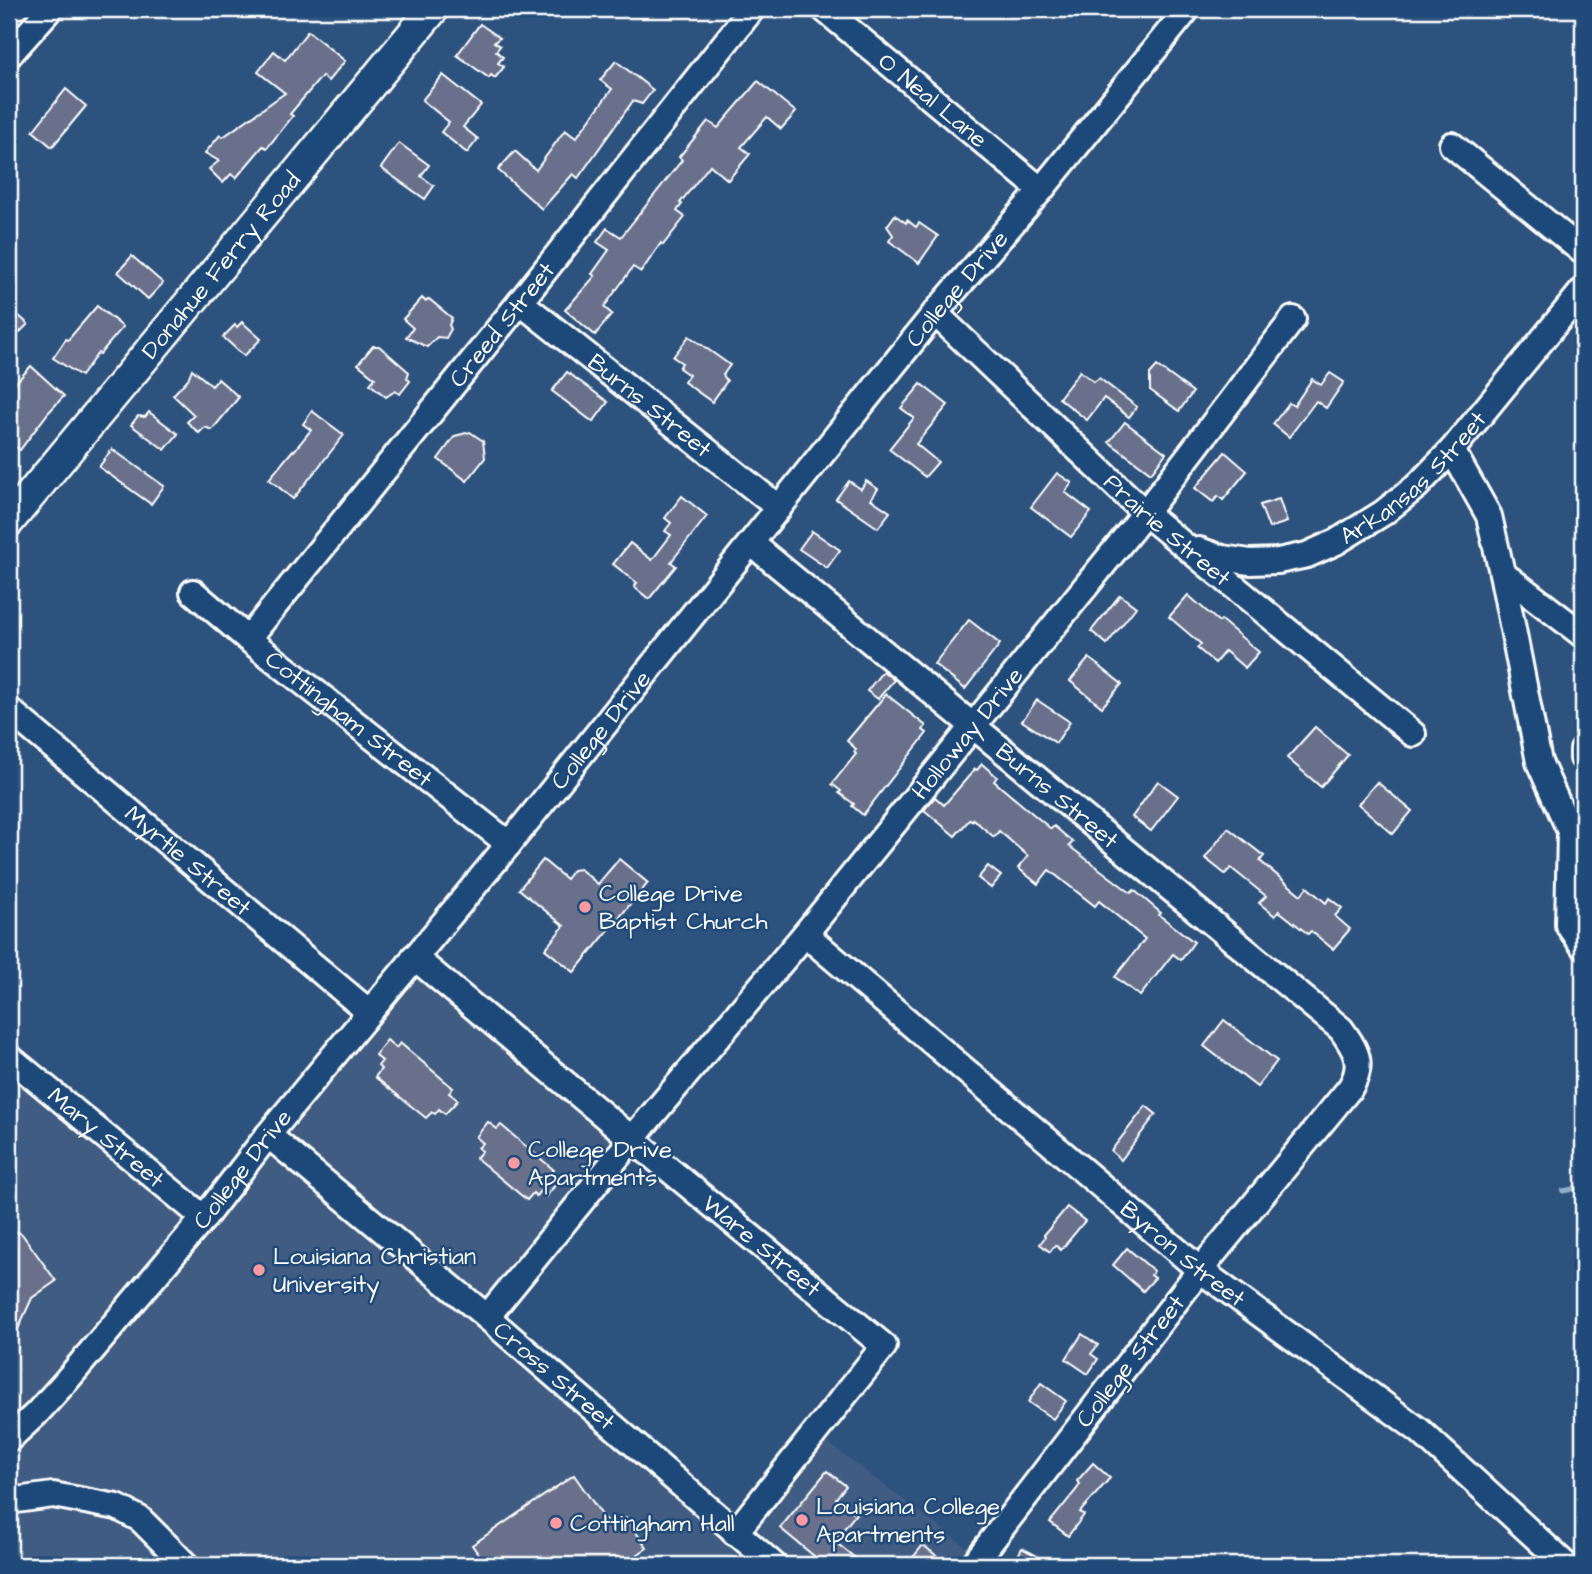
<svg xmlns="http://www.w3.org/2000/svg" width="1592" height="1574" font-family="'Architects Daughter',sans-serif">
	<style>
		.built { fill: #405b82 }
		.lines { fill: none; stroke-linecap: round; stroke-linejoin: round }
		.stream { stroke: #91aec8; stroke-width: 5 }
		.building { fill: #69708c; stroke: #fff; stroke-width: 2 }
		.minor-casing { stroke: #fff; stroke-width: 30 }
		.major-casing { stroke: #fff; stroke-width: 35 }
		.minor { stroke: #1f4a7a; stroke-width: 24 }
		.major { stroke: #1f4a7a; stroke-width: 30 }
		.poi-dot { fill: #ff9aa2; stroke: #1f4a7a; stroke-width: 2.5 }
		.labels { text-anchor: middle; stroke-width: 5; stroke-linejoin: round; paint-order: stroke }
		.street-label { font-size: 24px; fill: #fff; stroke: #1f4a7a }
		.poi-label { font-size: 24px; fill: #fff; stroke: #1f4a7a; text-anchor: start }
	</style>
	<rect width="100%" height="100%" fill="#2e527e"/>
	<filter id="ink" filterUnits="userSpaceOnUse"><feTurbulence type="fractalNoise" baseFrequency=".0143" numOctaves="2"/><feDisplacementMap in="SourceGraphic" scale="14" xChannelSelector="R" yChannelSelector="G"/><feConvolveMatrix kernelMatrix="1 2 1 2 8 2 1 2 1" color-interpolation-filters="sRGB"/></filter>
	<g filter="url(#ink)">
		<!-- built -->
		<polygon class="built" points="411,975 418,975 614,1137 614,1145 475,1313 740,1539 823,1439 970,1550 957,1565 9,1565 9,1055 204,1227"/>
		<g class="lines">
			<!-- stream -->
			<polyline class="stream" points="1563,1191 1583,1187"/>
		</g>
		<!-- building -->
		<g class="building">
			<polygon points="480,24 500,38 494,42 500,46 496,51 503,57 498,63 504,67 495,78 491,75 489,78 457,55"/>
			<polygon points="308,31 345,61 328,81 322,76 290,114 293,116 267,148 263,146 236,178 231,174 223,183 209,169 219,161 205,153 220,135 223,137 285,93 258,72 274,51 285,60"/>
			<polygon points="616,61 653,90 642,104 633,101 578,178 573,174 542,209 498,170 515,151 536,170 565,130 576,138 612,89 600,80"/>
			<polygon points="443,75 481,105 463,127 478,139 467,153 441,132 449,122 422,100"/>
			<polygon points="758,81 796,112 781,129 767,117 741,147 750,154 728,180 710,165 680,203 682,204 677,211 685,217 663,245 661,243 641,272 633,267 604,307 612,314 595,335 565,310 595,276 592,274 609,250 597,242 607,228 621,237 682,160 679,157 708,121 718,128"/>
			<polygon points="66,89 86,106 52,147 33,131"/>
			<polygon points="399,143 429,165 421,176 434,186 425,199 381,168"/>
			<polygon points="895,215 906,223 907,220 916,227 919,223 938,236 919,263 889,241 893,235 887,226"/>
			<polygon points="132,256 163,283 148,299 118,272"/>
			<polygon points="422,298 425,301 429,299 452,318 449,325 451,329 446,338 437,337 427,347 406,337 413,328 403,319"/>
			<polygon points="97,306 123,327 100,354 98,353 81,376 53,358 66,339 68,340"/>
			<polygon points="9,307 28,324 18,334 9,327"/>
			<polygon points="242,322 261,339 244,356 223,337 235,325 237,327"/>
			<polygon points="689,336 730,365 723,375 727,381 712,402 684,382 689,375 679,368 682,363 673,357"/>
			<polygon points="373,346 379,346 409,372 407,378 410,381 400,394 395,391 386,397 370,384 375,378 358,364"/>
			<polygon points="31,366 64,396 48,413 20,450 9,442 9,390"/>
			<polygon points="1157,366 1193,392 1179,411 1150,390 1150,374"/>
			<polygon points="192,369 212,386 218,379 239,397 212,430 205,427 199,433 187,422 194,415 173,395 188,379"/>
			<polygon points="1080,371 1094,382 1099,378 1137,407 1129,417 1104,398 1087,420 1059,398"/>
			<polygon points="567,372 608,402 593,422 552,391"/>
			<polygon points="1330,373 1344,382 1326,408 1316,401 1289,437 1273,424 1289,403 1294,406 1312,379 1321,385"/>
			<polygon points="921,384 948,405 916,444 938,462 925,477 889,449 914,418 901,408"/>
			<polygon points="312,411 344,435 293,499 269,479 293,450 294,451 311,430 303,424"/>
			<polygon points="149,412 178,434 165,450 131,425 138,416 145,417"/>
			<polygon points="1125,422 1166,453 1151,473 1109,442"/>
			<polygon points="470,432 483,441 485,458 467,481 438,459 455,436"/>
			<polygon points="112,449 164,486 151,504 99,467"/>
			<polygon points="1225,452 1247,471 1223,500 1218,496 1213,502 1195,488"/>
			<polygon points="1057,473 1072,483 1065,492 1091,512 1071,537 1031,507"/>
			<polygon points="849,481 861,489 866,481 878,489 871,499 890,512 878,528 836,499"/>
			<polygon points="682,496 707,516 671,562 676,566 649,599 634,587 637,583 613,564 630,543 652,560 671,535 665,531 671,523 665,518"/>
			<polygon points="1279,499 1287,522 1269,528 1260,505"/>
			<polygon points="812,531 840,550 827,568 799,549"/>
			<polygon points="1120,595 1136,607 1107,644 1091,631"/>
			<polygon points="1188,595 1219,622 1221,620 1259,652 1245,668 1225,651 1215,663 1197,648 1201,644 1169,617"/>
			<polygon points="969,620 1000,644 965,689 934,664"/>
			<polygon points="1089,658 1122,684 1102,707 1070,681"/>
			<polygon points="883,671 894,680 878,699 867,691"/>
			<polygon points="886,694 926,726 923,730 927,733 863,815 852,806 854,804 839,793 841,791 832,784 856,754 854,752 856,749 847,741"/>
			<polygon points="1037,700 1070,722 1056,743 1022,721"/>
			<polygon points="1315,727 1348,755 1321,787 1287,758"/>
			<polygon points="982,764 997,777 994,781 1002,788 1051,829 1054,826 1073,842 1069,846 1131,893 1134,890 1161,913 1159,915 1194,942 1181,960 1173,954 1140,996 1115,977 1145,939 1099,901 1095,906 1049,870 1038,884 1018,868 1028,856 999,831 994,837 973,819 972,821 970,819 955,836 924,810 935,797 944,805 975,769 977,770"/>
			<polygon points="1158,781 1178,796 1151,831 1132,817"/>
			<polygon points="1377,782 1412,811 1393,834 1358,804"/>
			<polygon points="1228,828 1264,856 1260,861 1301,895 1307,887 1326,903 1329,898 1342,908 1335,916 1350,929 1333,949 1311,931 1308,934 1279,911 1275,916 1259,903 1266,896 1231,868 1225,874 1205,858"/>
			<polygon points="619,859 648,883 574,972 545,949 564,926 519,889 543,860 566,879 573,870 580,869 598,884"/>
			<polygon points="988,866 1001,876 991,888 978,878"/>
			<polygon points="1224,1020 1277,1061 1257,1087 1204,1046"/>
			<polygon points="387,1040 396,1048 400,1043 453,1088 449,1093 458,1100 445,1114 439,1109 435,1114 432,1112 426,1118 375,1077 381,1069 378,1066 382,1061 375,1055"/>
			<polygon points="1146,1106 1156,1114 1121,1160 1111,1151"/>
			<polygon points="488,1122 497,1129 501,1125 554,1170 550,1174 559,1181 546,1196 540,1191 536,1196 533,1193 527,1200 476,1158 482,1151 478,1148 483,1143 476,1137"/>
			<polygon points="1067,1207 1085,1221 1061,1250 1055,1245 1050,1252 1040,1244 1045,1237 1044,1235"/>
			<polygon points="9,1228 22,1234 56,1281 32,1298 9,1349"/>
			<polygon points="1127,1248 1154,1271 1151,1275 1155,1278 1143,1291 1113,1265"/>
			<polygon points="1082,1334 1098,1345 1091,1354 1098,1359 1088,1374 1066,1359"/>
			<polygon points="1041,1383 1066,1401 1053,1419 1028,1402"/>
			<polygon points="1093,1463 1110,1478 1080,1512 1084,1515 1068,1536 1050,1522 1077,1489 1080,1484 1077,1481"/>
			<polygon points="827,1471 846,1486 836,1498 856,1514 834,1541 864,1565 825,1565 780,1528"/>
			<polygon points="574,1475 611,1528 626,1518 647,1548 634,1557 640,1565 486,1565 472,1545"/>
			<polygon points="923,1545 948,1565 907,1565"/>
			<polygon points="1022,1548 1054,1565 1013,1565"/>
		</g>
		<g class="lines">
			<!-- minor casing -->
			<g class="minor-casing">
				<g id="minor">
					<path id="s1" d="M824,9L1041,190"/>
					<polyline points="9,55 50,9"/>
					<polyline points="1452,145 1583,252"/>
					<path id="s2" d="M520,302L779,508"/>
					<path id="s3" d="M935,313L1145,513L1413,734"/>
					<polyline points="1452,450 1489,516 1502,573 1583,635"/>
					<path id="s4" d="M751,543L1341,1029C1356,1050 1365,1064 1350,1088L1200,1270L973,1565"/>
					<path id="s5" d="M1199,550L1222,558L1250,562L1278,561L1307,555L1336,542L1383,513L1417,486L1452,450L1583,290"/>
					<polyline points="1502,573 1539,762 1570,831 1568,925 1583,946"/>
					<path id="s6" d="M193,592L248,639L509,844"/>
					<path id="s7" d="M248,639L520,302L752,9"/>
					<path id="s8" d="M9,710L369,1012"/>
					<polyline points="1583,750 1583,758"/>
					<path id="s9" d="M805,934L1200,1270L1420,1431L1566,1565"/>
					<path id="s10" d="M414,957L632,1139L884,1346L735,1533"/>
					<path id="s11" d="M9,1057L204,1218"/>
					<path id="s12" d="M268,1135L487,1317L774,1565"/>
					<path id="s13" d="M487,1317L632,1139L805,934L1145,513L1293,319"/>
					<path id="s14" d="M9,1439L36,1414L66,1381L204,1218L268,1135L509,844L935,313L1041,190L1185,12"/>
					<polyline points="9,1501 53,1495 117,1507 140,1519 186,1565"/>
				</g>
			</g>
			<!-- major casing -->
			<g class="major-casing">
				<g id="major">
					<path id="s15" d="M9,521L433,9"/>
				</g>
			</g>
			<!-- minor -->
			<use href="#minor" class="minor"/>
			<!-- major -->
			<use href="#major" class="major"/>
		</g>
	</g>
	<!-- markers -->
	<g class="poi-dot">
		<circle cx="585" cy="907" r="7"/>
		<circle cx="514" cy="1163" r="7"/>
		<circle cx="259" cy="1270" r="7"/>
		<circle cx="802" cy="1520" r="7"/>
		<circle cx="556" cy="1523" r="7"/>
	</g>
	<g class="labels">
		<!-- street labels -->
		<g class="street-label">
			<text dy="8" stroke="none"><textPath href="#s1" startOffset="142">O Neal Lane</textPath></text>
			<text dy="8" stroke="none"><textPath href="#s15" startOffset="332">Donahue Ferry Road</textPath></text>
			<text dy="8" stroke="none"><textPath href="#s14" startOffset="1491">College Drive</textPath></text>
			<text dy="8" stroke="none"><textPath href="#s7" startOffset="404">Creed Street</textPath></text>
			<text dy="8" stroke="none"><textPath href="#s2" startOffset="166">Burns Street</textPath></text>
			<text dy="8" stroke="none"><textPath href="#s5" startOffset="243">Arkansas Street</textPath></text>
			<text dy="8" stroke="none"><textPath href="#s3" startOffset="318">Prairie Street</textPath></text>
			<text dy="8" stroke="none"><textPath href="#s6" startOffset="201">Cottingham Street</textPath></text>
			<text dy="8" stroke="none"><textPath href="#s14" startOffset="924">College Drive</textPath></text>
			<text dy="8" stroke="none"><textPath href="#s13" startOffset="756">Holloway Drive</textPath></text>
			<text dy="8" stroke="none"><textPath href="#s4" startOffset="397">Burns Street</textPath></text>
			<text dy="8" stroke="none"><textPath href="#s8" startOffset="234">Myrtle Street</textPath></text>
			<text dy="8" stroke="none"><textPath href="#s11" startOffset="126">Mary Street</textPath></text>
			<text dy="8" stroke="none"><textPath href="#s14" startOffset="357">College Drive</textPath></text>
			<text dy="8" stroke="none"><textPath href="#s10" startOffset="452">Ware Street</textPath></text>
			<text dy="8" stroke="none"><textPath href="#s9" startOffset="495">Byron Street</textPath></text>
			<text transform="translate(1130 1361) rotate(-52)" y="8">College Street</text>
			<text dy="8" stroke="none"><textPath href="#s12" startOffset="374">Cross Street</textPath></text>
		</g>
		<!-- poi labels -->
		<g class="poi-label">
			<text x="599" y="901">College Drive<tspan x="599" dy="28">Baptist Church</tspan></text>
			<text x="528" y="1157">College Drive<tspan x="528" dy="28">Apartments</tspan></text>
			<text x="273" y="1264">Louisiana Christian<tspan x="273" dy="28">University</tspan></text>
			<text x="816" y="1514">Louisiana College<tspan x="816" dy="28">Apartments</tspan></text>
			<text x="570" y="1531">Cottingham Hall</text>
		</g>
	</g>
	<!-- margin -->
	<rect width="1592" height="1574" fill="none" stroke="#1f4a7a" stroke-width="35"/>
	<rect x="18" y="18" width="1557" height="1539" fill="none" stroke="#fff" stroke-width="2.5" filter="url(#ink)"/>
</svg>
